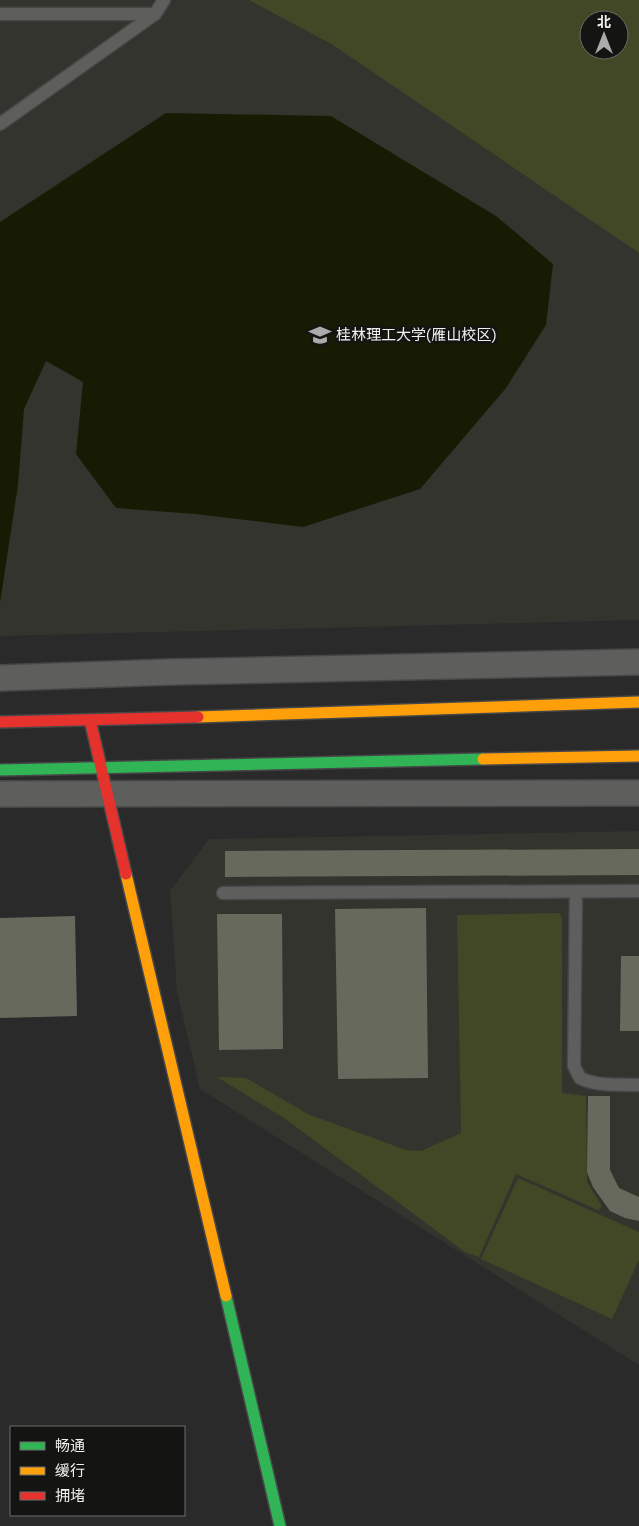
<svg xmlns="http://www.w3.org/2000/svg" width="639" height="1526" font-family="'Work Sans','Noto Sans SC',sans-serif">
	<style>
		.built { fill: #33342d; fill-rule: evenodd }
		.green { fill: #424725; fill-rule: evenodd }
		.water { fill: #181b04 }
		.building { fill: #67695d }
		.lines { fill: none; stroke-linecap: round; stroke-linejoin: round }
		.lane-casing { stroke: #474747; stroke-width: 15 }
		.street-casing { stroke: #474747; stroke-width: 28 }
		.fast-casing { stroke: #474747; stroke-width: 14 }
		.slow-casing { stroke: #474747; stroke-width: 14 }
		.jam-casing { stroke: #474747; stroke-width: 14 }
		.lane { stroke: #5e5e5d; stroke-width: 12 }
		.street { stroke: #5e5e5d; stroke-width: 25 }
		.fast { stroke: #30b455; stroke-width: 11 }
		.slow { stroke: #ff9f0a; stroke-width: 11 }
		.jam { stroke: #e5322d; stroke-width: 11 }
		.labels { text-anchor: middle; stroke-width: 5; stroke-linejoin: round; paint-order: stroke }
		.poi-label { font-size: 15px; fill: #f1f1f0; stroke: #141413; text-anchor: start }
	</style>
	<rect width="100%" height="100%" fill="#2a2a2a"/>
	<!-- built -->
	<g class="built">
		<path d="M0,0H639V620L0,636ZM589,20H619V50H589Z"/>
		<polygon points="639,831 639,1365 200,1089 177,992 170,891 209,839"/>
	</g>
	<!-- green -->
	<g class="green">
		<path d="M249,0H639V253L333,45ZM589,20H619V50H589Z"/>
		<polygon points="560,913 562,919 562,1093 586,1096 587,1182 602,1206 598,1210 516,1174 479,1257 465,1252 284,1118 217,1077 246,1078 308,1114 406,1150 421,1151 461,1133 457,915"/>
		<polygon points="518,1178 639,1232 639,1260 612,1319 481,1259"/>
	</g>
	<!-- water -->
	<polygon class="water" points="166,113 331,116 496,216 553,264 546,325 506,388 420,489 303,527 195,514 116,508 76,454 83,382 46,361 24,409 18,485 0,603 0,222"/>
	<!-- building -->
	<g class="building">
		<polygon points="639,849 639,875 225,877 225,851"/>
		<polygon points="426,908 428,1078 338,1079 335,909"/>
		<polygon points="217,914 282,914 283,1049 219,1050"/>
		<polygon points="75,916 77,1016 0,1018 0,918"/>
		<polygon points="621,956 639,956 639,1031 620,1031"/>
		<polygon points="588,1096 610,1096 610,1170 619,1188 639,1197 639,1221 625,1218 610,1211 593,1187 587,1172"/>
	</g>
	<g class="lines">
		<!-- lane casing -->
		<g class="lane-casing">
			<g id="lane">
				<polyline points="0,14 155,14"/>
				<polyline points="0,124 155,14 164,0"/>
				<path d="M576,892L574,1066L580,1078C599,1087 619,1084 639,1085"/>
				<polyline points="223,893 639,891"/>
			</g>
		</g>
		<!-- street casing -->
		<g class="street-casing">
			<g id="street">
				<polyline points="0,678 170,672 639,662"/>
				<polyline points="0,794 639,793"/>
			</g>
		</g>
		<!-- fast casing -->
		<g class="fast-casing">
			<g id="fast">
				<polyline points="0,770 483,759"/>
				<polyline points="226,1296 280,1526"/>
			</g>
		</g>
		<!-- slow casing -->
		<g class="slow-casing">
			<g id="slow">
				<polyline points="198,717 639,702"/>
				<polyline points="483,759 639,756"/>
				<polyline points="126,874 226,1296"/>
			</g>
		</g>
		<!-- jam casing -->
		<g class="jam-casing">
			<g id="jam">
				<polyline points="90,720 126,874"/>
				<polyline points="0,722 198,717"/>
			</g>
		</g>
		<!-- lane -->
		<use href="#lane" class="lane"/>
		<!-- street -->
		<use href="#street" class="street"/>
		<!-- fast -->
		<use href="#fast" class="fast"/>
		<!-- slow -->
		<use href="#slow" class="slow"/>
		<!-- jam -->
		<use href="#jam" class="jam"/>
	</g>
	<!-- icons -->
	<defs>
		<g id="university-bare" transform="scale(1.725)"><path d="M0-5L7-2L0 1L-7-2ZM-4 1L0 2.5L4 1V4Q0 6-4 4Z" fill="#ababab" stroke="#141413" stroke-width="2.5" paint-order="stroke"/></g>
	</defs>
	<g fill-rule="evenodd">
		<use href="#university-bare" x="320" y="335"/>
	</g>
	<g class="labels">
		<!-- poi labels -->
		<g class="poi-label">
			<text x="336" y="340">桂林理工大学(雁山校区)</text>
		</g>
	</g>
	<!-- legend -->
	<rect x="10" y="1426" width="175" height="90" fill="#141413" stroke="#6c6c6b"/>
	<rect x="20" y="1442" width="25" height="8" fill="#30b455" stroke="#6c6c6b"/>
	<text x="55" y="1451" font-size="15" fill="#f1f1f0">畅通</text>
	<rect x="20" y="1467" width="25" height="8" fill="#ff9f0a" stroke="#6c6c6b"/>
	<text x="55" y="1476" font-size="15" fill="#f1f1f0">缓行</text>
	<rect x="20" y="1492" width="25" height="8" fill="#e5322d" stroke="#6c6c6b"/>
	<text x="55" y="1501" font-size="15" fill="#f1f1f0">拥堵</text>
	<!-- north arrow -->
	<g transform="translate(604 35)"><circle r="24" fill="#141413" stroke="#6c6c6b"/>
	<path d="M0-4L9 19L0 12L-9 19Z" fill="#ababab"/>
	<text y="-8" font-size="14" font-weight="bold" text-anchor="middle" fill="#f1f1f0">北</text>
	</g>
</svg>
